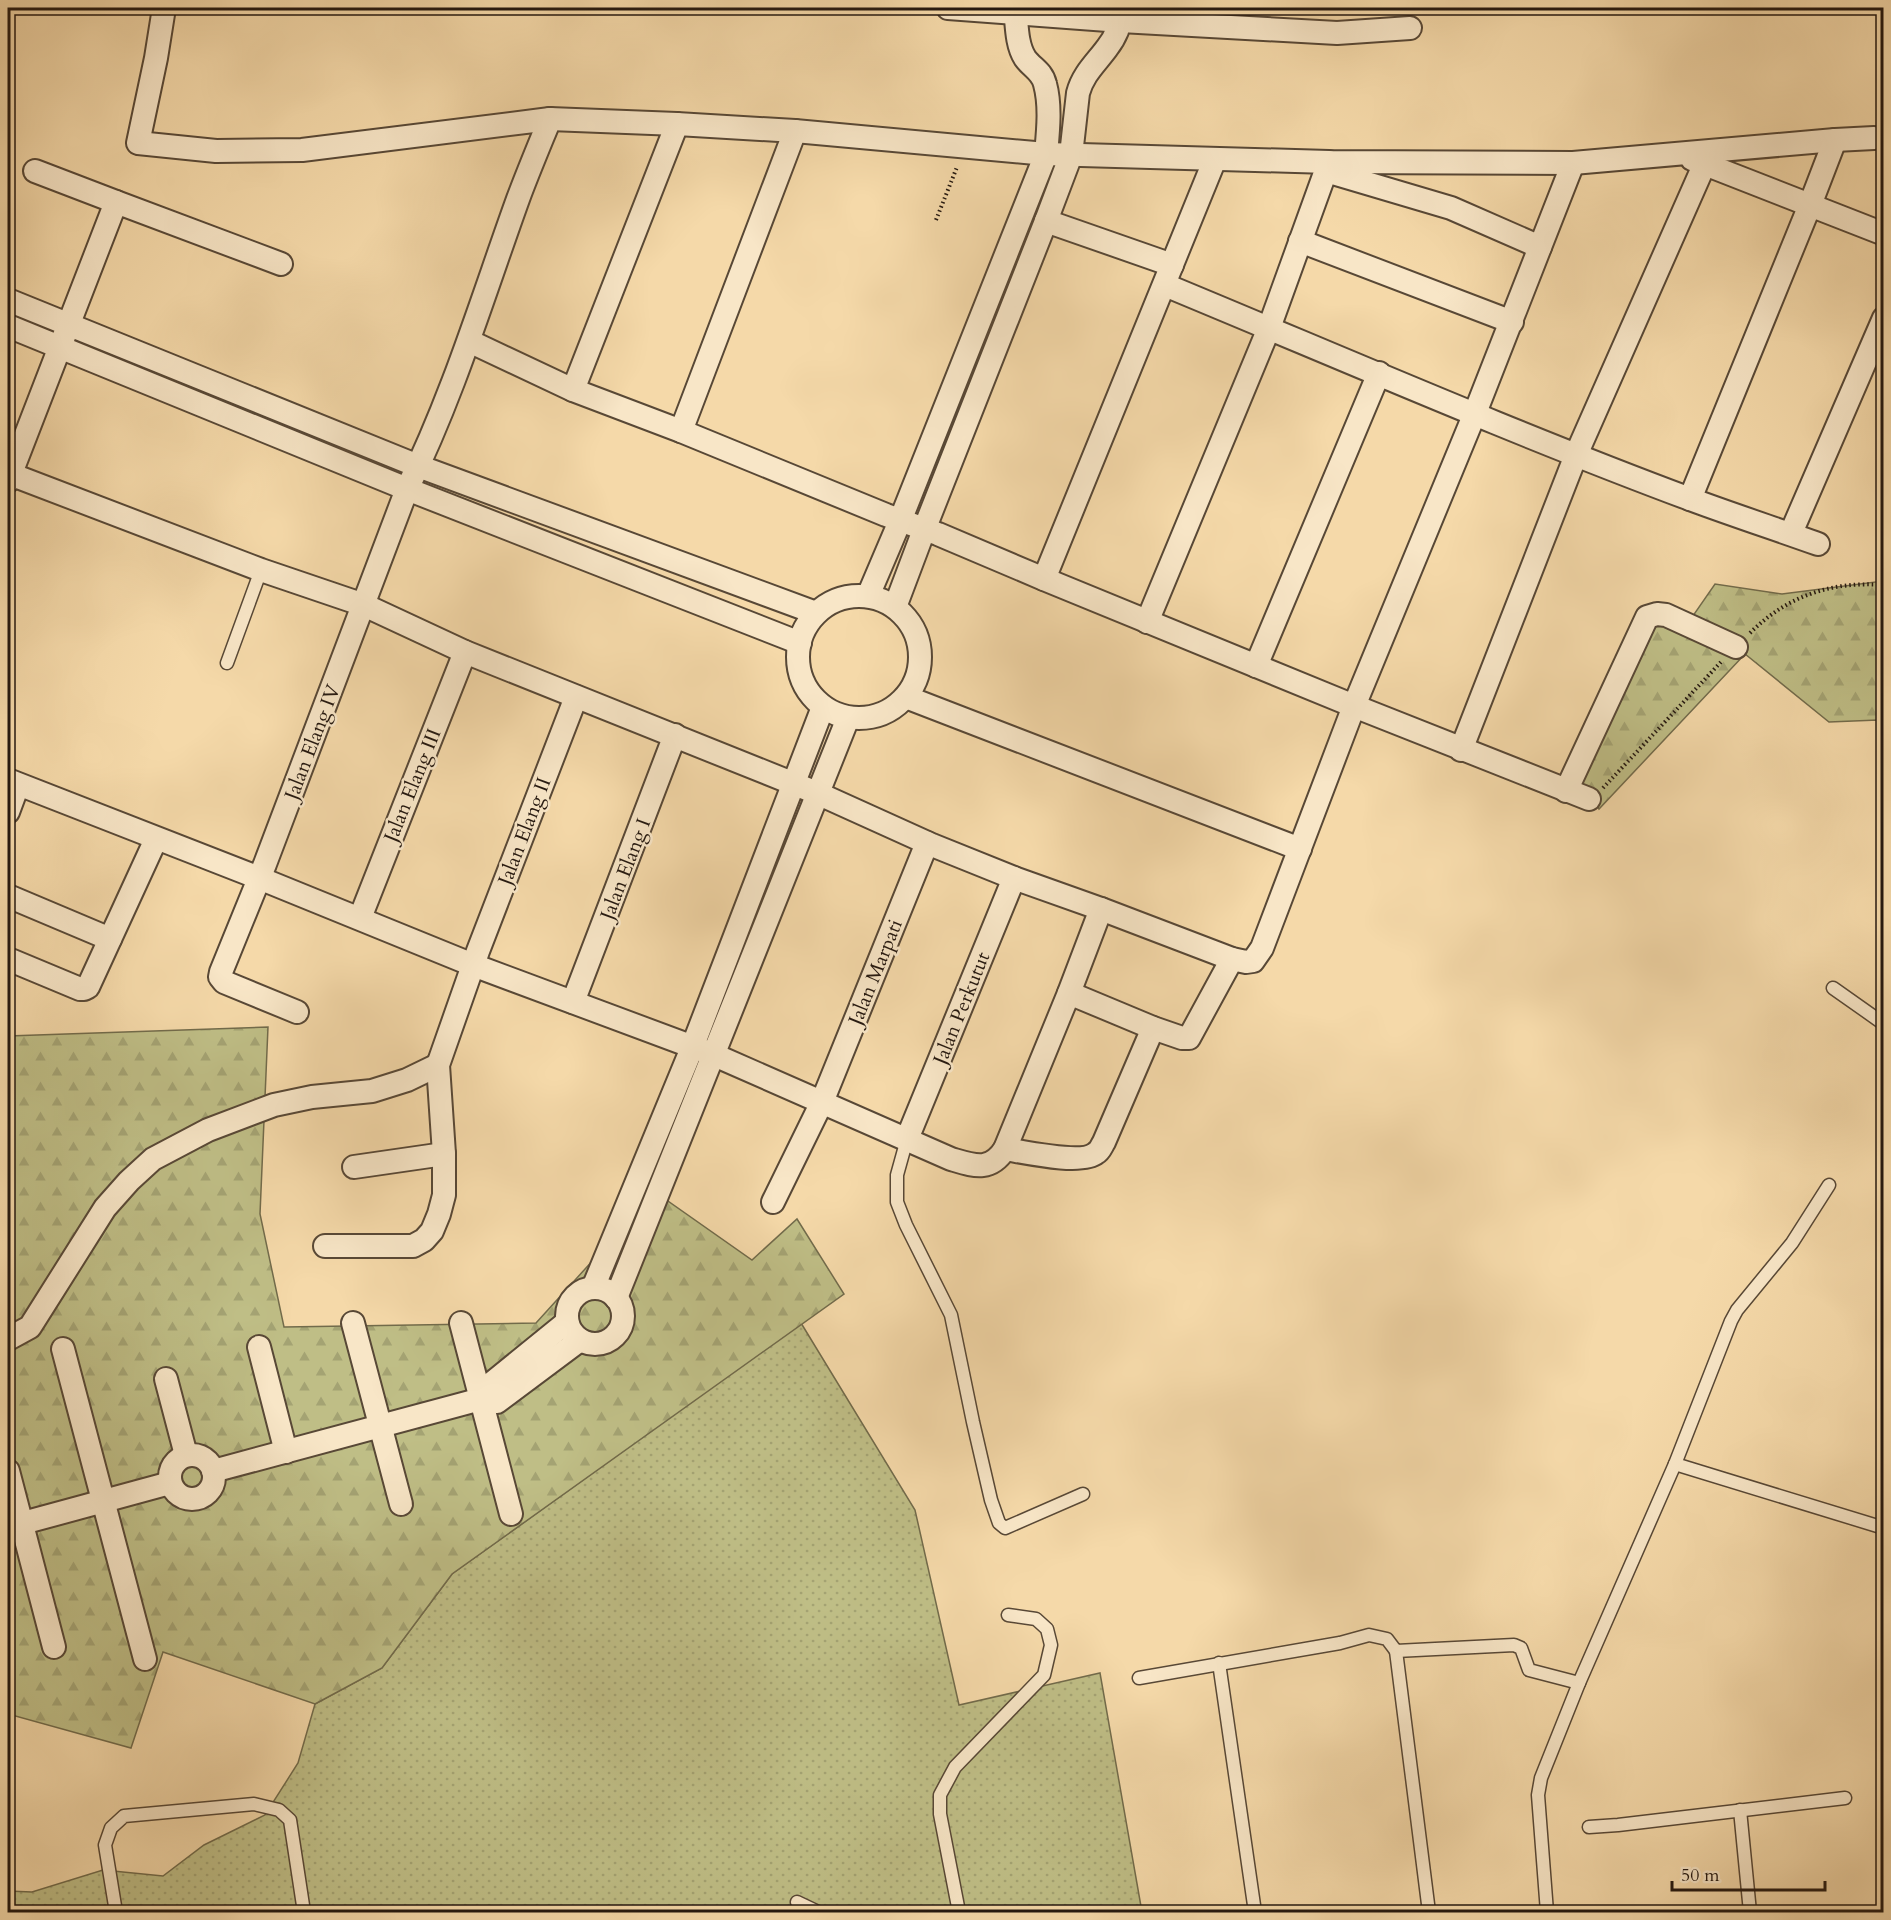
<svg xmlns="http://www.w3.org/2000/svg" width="1891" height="1920" font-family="Cardo,serif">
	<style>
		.green { fill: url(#green-dots); stroke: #726b4b; stroke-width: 1.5 }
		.forest { fill: url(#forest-firs); stroke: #726b4b; stroke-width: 1.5 }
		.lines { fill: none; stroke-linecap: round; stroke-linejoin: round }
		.service-casing { stroke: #584836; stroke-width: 15 }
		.minor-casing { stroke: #584836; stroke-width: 26 }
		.path { stroke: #241810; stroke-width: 4; stroke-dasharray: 1.5 3; stroke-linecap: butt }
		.service { stroke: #f8e6c7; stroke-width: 12 }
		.minor { stroke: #f8e6c7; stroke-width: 22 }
		.labels { text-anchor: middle; stroke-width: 5; stroke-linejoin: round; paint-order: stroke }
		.street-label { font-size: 20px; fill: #241810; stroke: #f8e6c7 }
	</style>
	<defs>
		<pattern id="green-dots" width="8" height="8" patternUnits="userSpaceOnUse" patternTransform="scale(1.5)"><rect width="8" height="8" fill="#bfbe86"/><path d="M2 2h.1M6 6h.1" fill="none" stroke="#a4a373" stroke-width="1.8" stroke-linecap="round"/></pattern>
		<pattern id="forest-firs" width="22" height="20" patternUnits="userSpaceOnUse" patternTransform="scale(1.5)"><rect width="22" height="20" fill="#bfbe86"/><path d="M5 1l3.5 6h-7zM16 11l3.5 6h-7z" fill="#a4a373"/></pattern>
	</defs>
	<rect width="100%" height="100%" fill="#f5d9a9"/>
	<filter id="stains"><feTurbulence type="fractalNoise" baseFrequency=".00333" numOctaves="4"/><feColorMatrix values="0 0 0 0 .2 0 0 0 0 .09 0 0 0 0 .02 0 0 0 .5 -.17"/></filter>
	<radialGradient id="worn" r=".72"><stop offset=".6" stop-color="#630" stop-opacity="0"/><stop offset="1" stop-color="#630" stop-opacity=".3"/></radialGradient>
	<!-- green -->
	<polygon class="green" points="801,1323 915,1510 959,1705 1100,1673 1142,1912 8,1912 8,1891 32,1892 103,1870 163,1876 204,1845 265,1815 298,1763 315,1704 382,1668 452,1574"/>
	<!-- forest -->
	<g class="forest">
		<polygon points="1883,581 1883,723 1878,720 1829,722 1745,654 1599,809 1571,767 1643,615 1686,626 1715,584 1782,594"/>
		<polygon points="268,1027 260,1214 284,1327 536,1323 655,1192 752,1260 797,1219 844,1294 452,1574 382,1668 315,1704 163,1652 131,1748 8,1714 8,1036"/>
	</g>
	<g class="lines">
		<!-- service casing -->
		<g class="service-casing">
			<g id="service">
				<polyline points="227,663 261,570"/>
				<polyline points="1833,988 1884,1024"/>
				<polyline points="907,1139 897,1175 897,1202 906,1225 951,1315 973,1422 991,1500 999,1523 1005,1528 1083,1494"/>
				<polyline points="1675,1464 1884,1528"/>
				<polyline points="1396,1651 1429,1912"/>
				<polyline points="1219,1663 1255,1912"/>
				<polyline points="1139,1678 1340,1643 1369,1635 1387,1639 1396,1651 1514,1645 1521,1648 1529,1670 1579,1683"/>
				<polyline points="1740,1810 1750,1912"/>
				<polyline points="1589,1827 1618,1825 1845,1798"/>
				<polyline points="797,1902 818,1912"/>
				<polyline points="116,1912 105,1845 111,1828 124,1816 254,1804 279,1810 290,1820 304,1912"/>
				<polyline points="959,1912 940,1814 940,1795 955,1767 1044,1675 1051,1645 1047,1629 1036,1619 1008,1615"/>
				<polyline points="1547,1912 1538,1795 1541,1778 1579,1683 1675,1464 1731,1321 1737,1310 1792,1243 1829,1185"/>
			</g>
		</g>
		<!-- minor casing -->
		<g class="minor-casing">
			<g id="minor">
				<polyline points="164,8 156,58 138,143 216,151 302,150 550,119 677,124 795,131 1046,154 1329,162 1573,163 1835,140 1874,138"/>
				<polyline points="948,8 1121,21 1337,33 1410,28"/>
				<polyline points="1692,159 1884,234"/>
				<polyline points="35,171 116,202"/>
				<polyline points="1326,171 1451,208 1540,247"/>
				<polyline points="1046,221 1172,265"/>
				<polyline points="1300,241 1512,322"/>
				<path d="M1165,285C1339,357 1513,433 1690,499C1733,515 1776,529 1818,544"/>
				<polyline points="8,300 418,466 816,613"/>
				<polyline points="8,326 407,489 800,643"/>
				<polyline points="469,341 573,390 681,431 886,515 938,534 1044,579 1354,706 1589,799"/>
				<polyline points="573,390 677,124"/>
				<polyline points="681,431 795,131"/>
				<polyline points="10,474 261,570 364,605 465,652 817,793 932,845 1014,878 1101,909 1232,959 1246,962 1253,961 1262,948 1354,706 1475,413 1573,163"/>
				<polyline points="8,481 116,202 281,264"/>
				<polyline points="1690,499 1810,205 1835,140"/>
				<polyline points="1791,533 1884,318"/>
				<polyline points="1044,579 1215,159"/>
				<circle cx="859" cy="657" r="61"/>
				<path d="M868,596L900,521L1046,154C1048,132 1051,106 1045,84C1042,71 1032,68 1025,58C1016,44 1017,23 1015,8"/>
				<path d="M895,607L924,530L1046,221L1071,155L1078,93C1083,74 1096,63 1107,48C1116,37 1121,22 1123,8"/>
				<polyline points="1147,622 1269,328 1329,162"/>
				<polyline points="1256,666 1379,373"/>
				<polyline points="906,697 1300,849"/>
				<polyline points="1461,750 1576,455 1705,163"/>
				<path d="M8,780L259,878L473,965L712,1054L951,1159C975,1166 990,1172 1005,1149L1069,993L1101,909"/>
				<polyline points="1566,791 1647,617 1657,614 1666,615 1736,647"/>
				<polyline points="8,812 18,785"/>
				<polyline points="8,896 110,939"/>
				<polyline points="360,918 465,652"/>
				<polyline points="8,959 80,989 84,989 88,987 156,839"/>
				<polyline points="1069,993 1153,1028 1182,1038 1189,1038 1232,959"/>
				<polyline points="573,1002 675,735"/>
				<path d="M297,1012L224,982L220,977L221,972L265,864L407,489C453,396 483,296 518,199C528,172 539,146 550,119"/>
				<polyline points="907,1139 1014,878"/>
				<path d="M1005,1149C1024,1152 1082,1165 1096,1153C1100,1151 1102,1145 1104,1142L1153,1028"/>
				<polyline points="354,1167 444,1154"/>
				<polyline points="773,1202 822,1102 927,843"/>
				<polyline points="325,1246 413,1246 424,1240 432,1231 439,1214 444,1195 444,1154 438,1065 478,951 576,697"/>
				<polyline points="593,1288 692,1048 823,707"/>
				<circle cx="595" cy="1316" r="28"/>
				<polyline points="616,1298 848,718"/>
				<polyline points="353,1323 401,1504"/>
				<polyline points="461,1323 511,1514"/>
				<polyline points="8,1339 30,1327 105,1208 129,1181 153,1159 208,1130 274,1105 312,1097 372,1091 407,1080 438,1065"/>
				<polyline points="259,1347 286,1452"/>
				<polyline points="63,1349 145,1659"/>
				<polyline points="166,1379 186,1455"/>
				<polyline points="481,1399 487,1387 567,1322"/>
				<circle cx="192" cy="1477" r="22"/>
				<polyline points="8,1471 54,1647"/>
				<polyline points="213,1471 481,1399 497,1402 580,1340"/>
				<polyline points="8,1527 170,1483"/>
			</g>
		</g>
		<!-- path -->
		<g class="path">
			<polyline points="936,220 957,167"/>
			<path d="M1750,633C1787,596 1831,581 1884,585"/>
			<polyline points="1603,788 1721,662"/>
		</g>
		<!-- service -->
		<use href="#service" class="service"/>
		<!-- minor -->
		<use href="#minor" class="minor"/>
	</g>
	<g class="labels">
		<!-- street labels -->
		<g class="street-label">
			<text transform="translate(312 742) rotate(-69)" y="7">Jalan Elang IV</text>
			<text transform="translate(412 785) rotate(-68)" y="7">Jalan Elang III</text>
			<text transform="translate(524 831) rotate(-69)" y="7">Jalan Elang II</text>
			<text transform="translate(625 869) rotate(-69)" y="7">Jalan Elang I</text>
			<text transform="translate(875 972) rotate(-68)" y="7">Jalan Marpati</text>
			<text transform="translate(961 1008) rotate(-68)" y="7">Jalan Perkutut</text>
		</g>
	</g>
	<!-- margin -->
	<rect width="1891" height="1920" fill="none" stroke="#f5d9a9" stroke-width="30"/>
	<rect x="9" y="9" width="1873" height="1902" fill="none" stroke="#241810" stroke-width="3"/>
	<rect x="15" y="15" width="1861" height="1890" fill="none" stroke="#241810" stroke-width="1.5"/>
	<!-- scale -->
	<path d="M1672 1881v9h153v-9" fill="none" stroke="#241810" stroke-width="3"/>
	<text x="1681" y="1881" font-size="18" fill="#241810" stroke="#f8e6c7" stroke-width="4.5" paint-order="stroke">50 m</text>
	<rect width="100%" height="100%" filter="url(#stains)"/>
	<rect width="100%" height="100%" fill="url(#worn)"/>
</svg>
